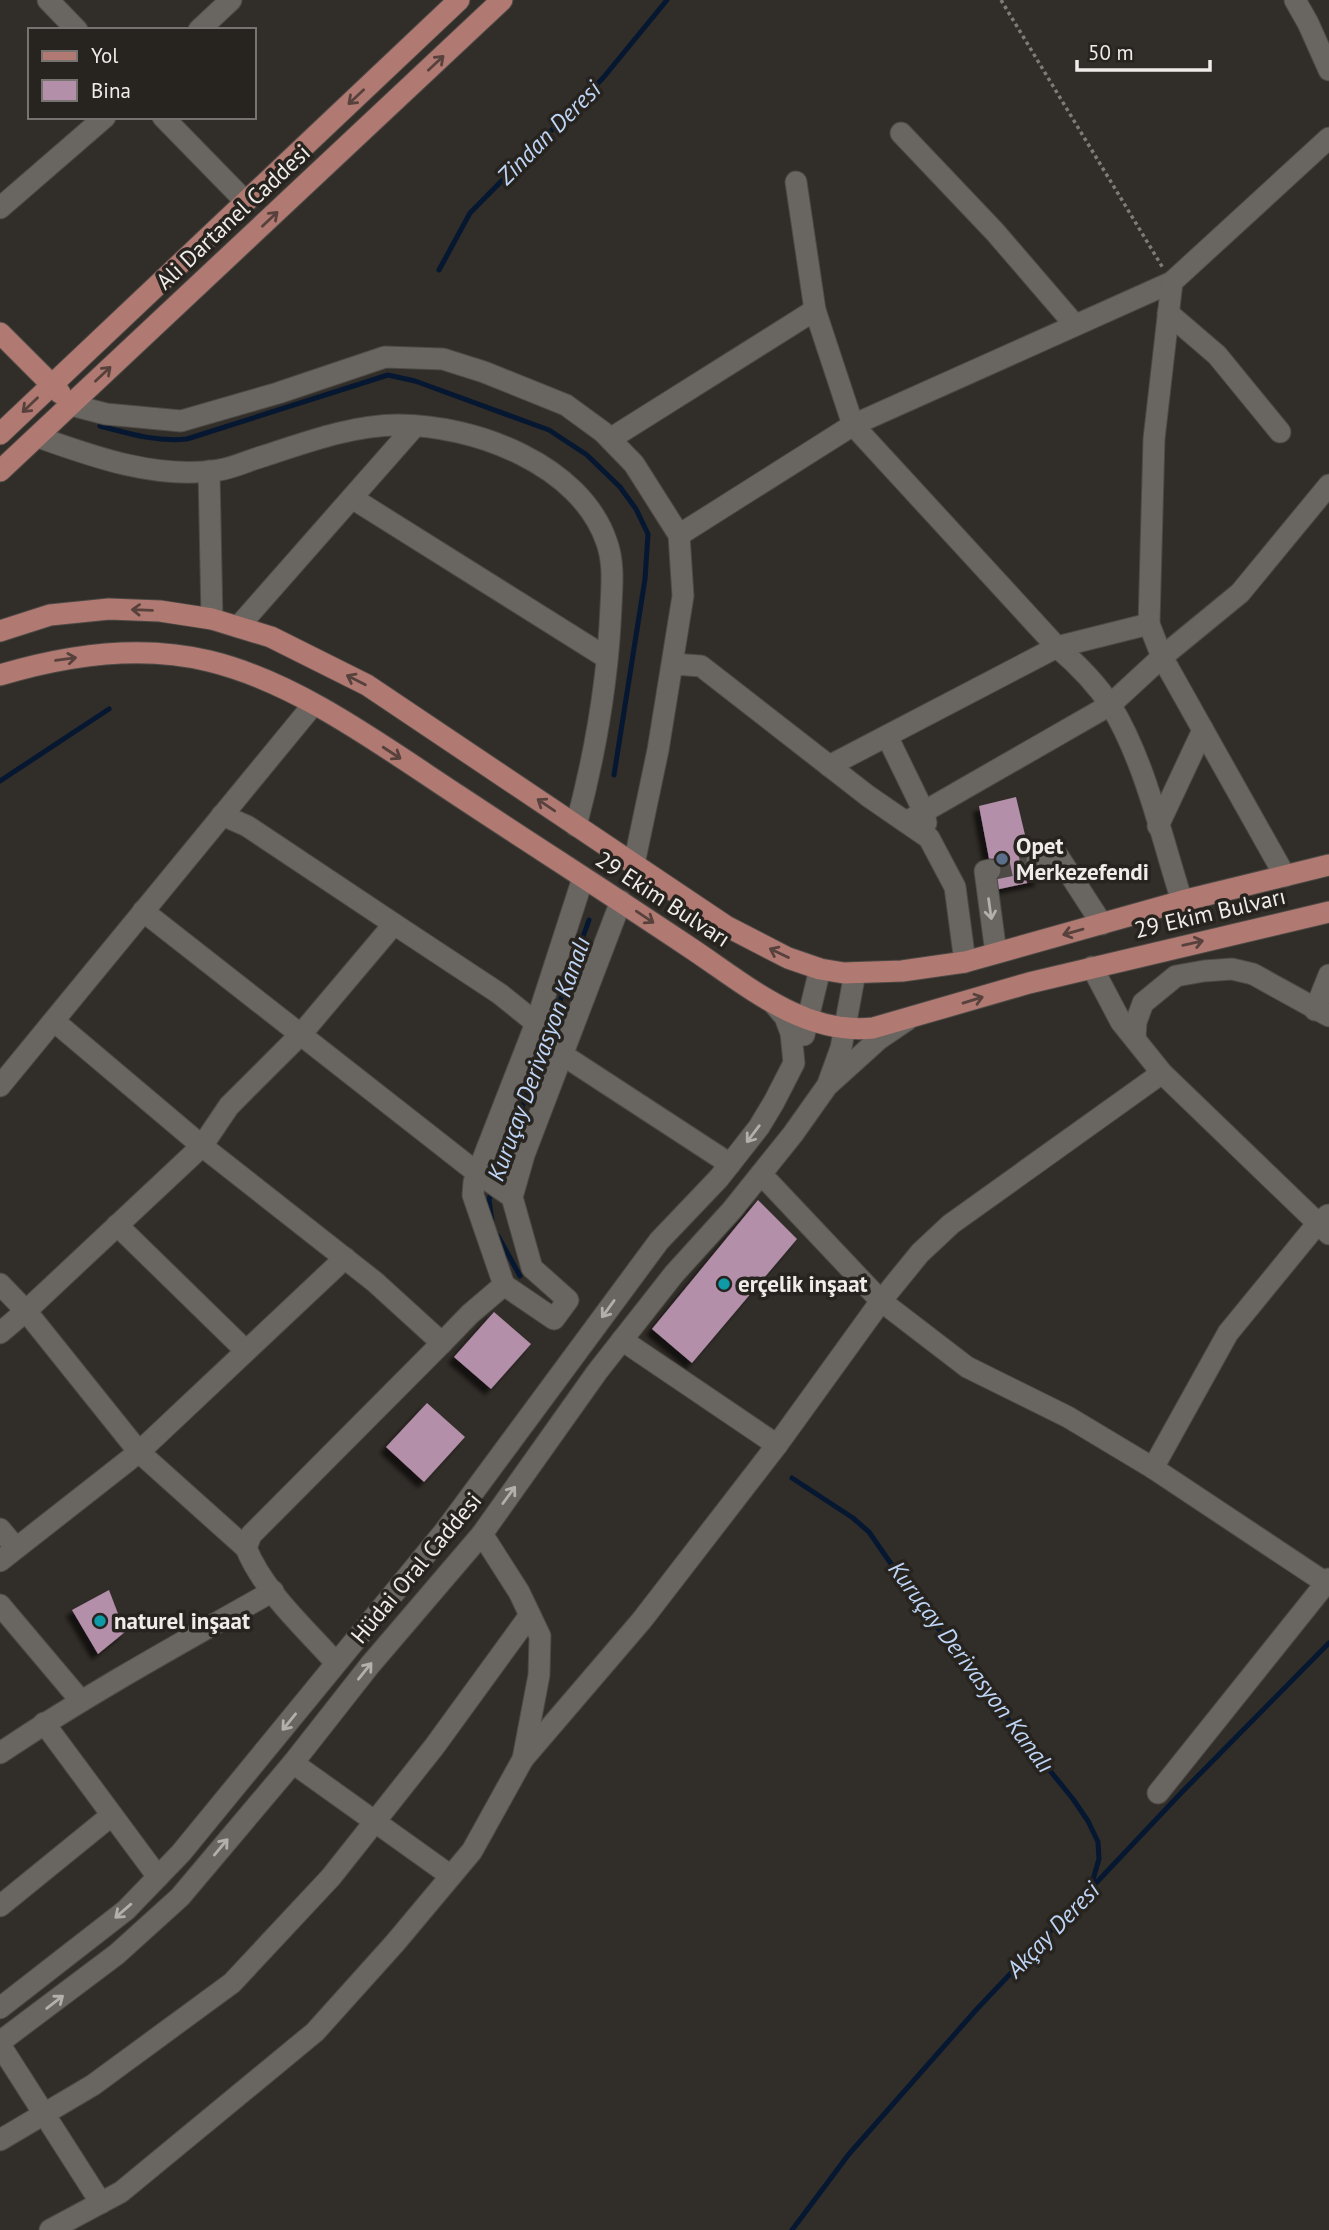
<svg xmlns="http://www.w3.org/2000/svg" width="1329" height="2230" font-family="'PT Sans',sans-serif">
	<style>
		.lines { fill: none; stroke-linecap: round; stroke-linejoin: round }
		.stream { stroke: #061731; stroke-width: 5 }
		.building { fill: #b38faa; filter: url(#shadow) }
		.minor-tunnel { stroke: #4e4a45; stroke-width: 21; stroke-dasharray: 21 10; stroke-linecap: butt }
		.minor-casing { stroke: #4c4945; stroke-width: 23 }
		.major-casing { stroke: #4c4945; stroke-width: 23 }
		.path { stroke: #7f7b77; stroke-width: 3.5; stroke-dasharray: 3.5 3.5; stroke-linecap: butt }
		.minor { stroke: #696560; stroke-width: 21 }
		.major { stroke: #b07971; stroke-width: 21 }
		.oneway { stroke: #57413c }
		.oneway2 { stroke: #b3afab }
		.service-dot { fill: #5c6f8a; stroke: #27231f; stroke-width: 2.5 }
		.culture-dot { fill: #0f9aa8; stroke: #27231f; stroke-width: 2.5 }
		.labels { text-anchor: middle; stroke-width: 7; stroke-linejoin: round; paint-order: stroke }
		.street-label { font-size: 23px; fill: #efece9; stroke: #27231f }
		.poi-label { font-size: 23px; font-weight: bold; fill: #efece9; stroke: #27231f; text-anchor: start }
		.water-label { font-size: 24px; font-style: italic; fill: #bed5f6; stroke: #27231f }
	</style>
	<defs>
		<filter id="shadow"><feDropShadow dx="-6" dy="6" stdDeviation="2" flood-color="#0009"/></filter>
	</defs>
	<rect width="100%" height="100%" fill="#312d28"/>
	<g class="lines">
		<!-- stream -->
		<g class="stream">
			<polyline points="439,270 470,213 603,78 667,0"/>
			<path d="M100,426C130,434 157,442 187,439L388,375L415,381L549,430L587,455L620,487L636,509L648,534L645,579L614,775"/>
			<polyline points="0,781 109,709"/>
			<polyline points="496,1180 589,920"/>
			<polyline points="492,1221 489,1200 492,1189"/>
			<polyline points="498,1236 520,1276"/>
			<polyline points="792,1478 853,1518 869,1532 912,1594 987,1693 1073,1799 1088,1821 1098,1842 1099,1859 1092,1883"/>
			<polyline points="792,2230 849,2154 976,2010 1183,1791 1329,1643"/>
		</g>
	</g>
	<!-- building -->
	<g class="building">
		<polygon points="1016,797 1026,839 1032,838 1041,880 995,890 979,806"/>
		<polygon points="758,1200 797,1239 692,1363 652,1329"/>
		<polygon points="494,1312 531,1344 491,1389 454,1357"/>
		<polygon points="427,1403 465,1437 424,1482 386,1447"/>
		<polygon points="109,1590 125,1632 98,1654 72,1610"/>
	</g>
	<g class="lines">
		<!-- minor-tunnel -->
		<polyline class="minor-tunnel" points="990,870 1037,860"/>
		<!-- minor casing -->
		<g class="minor-casing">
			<g id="minor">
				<polyline points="48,0 77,30"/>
				<polyline points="1295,0 1308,23 1329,70"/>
				<polyline points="199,30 231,0"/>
				<polyline points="163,117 245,201"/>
				<polyline points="901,133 995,232 1075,325"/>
				<polyline points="796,182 815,310"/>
				<polyline points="0,208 105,117"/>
				<polyline points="1168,313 1217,355 1280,432"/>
				<polyline points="71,405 106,414 181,421 278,393 385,357 443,359 484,372 566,405 603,432 634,464 679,535 683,596 658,750 634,864"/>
				<path d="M38,437C94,457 158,480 219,470C234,468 249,460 264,456C307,442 353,425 398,425C474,425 581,464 607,543C614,563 612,585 611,606C608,680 595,755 576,826"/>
				<path d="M610,439L815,310L853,425L1057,647C1077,664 1096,683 1111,706C1145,761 1162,839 1182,901"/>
				<polyline points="209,471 212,619"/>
				<polyline points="352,498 607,658"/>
				<polyline points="679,535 853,425 1172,282"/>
				<polyline points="238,627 415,426"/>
				<polyline points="673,664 701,666 868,796 929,838 955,887 965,962"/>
				<polyline points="887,736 924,812 926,823"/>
				<polyline points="829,766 1057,647 1149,624"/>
				<polyline points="222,815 247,826 394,924"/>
				<polyline points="906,822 1110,705 1162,657 1240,593 1329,485"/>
				<polyline points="1158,826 1203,730"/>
				<polyline points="1037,860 1058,856 1102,924"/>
				<polyline points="990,870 985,871 996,953"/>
				<polyline points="1285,876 1162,657 1149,624 1154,439 1172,282 1329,138"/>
				<polyline points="143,911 476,1172 512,1197"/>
				<polyline points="1092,967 1121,1022 1162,1073 1329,1234"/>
				<polyline points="1315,1010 1329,975"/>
				<polyline points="54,1021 202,1146 26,1311 139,1452 246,1548"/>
				<polyline points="804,1035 820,969"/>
				<polyline points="1135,1039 1136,1022 1143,1003 1176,976 1204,971 1232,969 1253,974 1329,1016"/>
				<polyline points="563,1055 730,1164"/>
				<polyline points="829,1081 841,1048 855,973"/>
				<polyline points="0,1086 313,705"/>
				<polyline points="761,1174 881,1301 967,1367 1068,1417 1153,1468 1326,1583 1329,1579"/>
				<polyline points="117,1225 245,1350"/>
				<polyline points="0,1284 26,1311 0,1333"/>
				<polyline points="504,1285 554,1319 568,1300 532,1268 512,1197 524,1155 621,901"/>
				<polyline points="622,1340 777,1445"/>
				<polyline points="442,1343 470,1314 504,1285 473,1195 474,1182 536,1023 583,878"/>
				<polyline points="1153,1468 1228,1333 1318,1223 1328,1215"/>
				<polyline points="0,1529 16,1548"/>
				<polyline points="0,1561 139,1452 345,1258"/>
				<polyline points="0,1605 81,1701"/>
				<path d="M336,1663C305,1628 264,1592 246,1548L251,1535L442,1343L375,1282L202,1146L229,1106L302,1033L394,924L500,994L536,1023"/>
				<polyline points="44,1723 158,1877"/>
				<path d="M0,1753C88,1694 181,1643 273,1591"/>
				<polyline points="523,1759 642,1620 777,1445 881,1301 920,1253 951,1224 1162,1073"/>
				<polyline points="293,1763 451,1876"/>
				<polyline points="1158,1793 1326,1583"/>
				<polyline points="0,1906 112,1815"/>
				<polyline points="0,2008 126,1910 181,1853 444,1532 659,1241 719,1178 759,1127 774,1102 794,1063 791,1033 785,1017 773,1003"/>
				<polyline points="0,2042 117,1954 180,1897 293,1763 370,1665 482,1534 597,1372 674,1274 732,1210 793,1134 827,1086 879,1039 907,1020"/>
				<polyline points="0,2045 101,2203"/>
				<polyline points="0,2140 93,2085 232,1983 331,1877 434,1747 530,1615"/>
				<polyline points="50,2230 121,2192 315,2032 395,1943 472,1851 523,1759 539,1675 540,1636 519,1592 482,1534"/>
			</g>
		</g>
		<!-- major casing -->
		<g class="major-casing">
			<g id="major">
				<polyline points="0,333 60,393"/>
				<polyline points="0,434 459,0"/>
				<polyline points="0,471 502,0"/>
				<polyline points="0,631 50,615 109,609 160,611 212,619 271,637 367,685 726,926 788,958 820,969 844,973 902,971 965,962 1182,901 1329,865"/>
				<path d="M0,675C67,655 140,644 209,661C297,682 384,747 459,796C536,847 613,896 689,947C745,984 802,1035 873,1028L1029,983L1329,912"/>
			</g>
		</g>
		<!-- path -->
		<polyline class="path" points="1001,0 1163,268"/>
		<!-- minor -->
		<use href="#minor" class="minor"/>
		<!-- major -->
		<use href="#major" class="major"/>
	</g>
	<!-- one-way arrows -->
	<defs><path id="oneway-shaft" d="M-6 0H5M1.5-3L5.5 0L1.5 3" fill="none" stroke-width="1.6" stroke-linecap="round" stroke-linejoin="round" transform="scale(1.75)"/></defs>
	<g class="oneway">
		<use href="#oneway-shaft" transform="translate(436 63) rotate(-43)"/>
		<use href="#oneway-shaft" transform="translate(356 97) rotate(137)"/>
		<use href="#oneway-shaft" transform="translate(270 219) rotate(-43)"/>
		<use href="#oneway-shaft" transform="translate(103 374) rotate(-43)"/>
		<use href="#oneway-shaft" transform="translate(30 405) rotate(136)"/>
		<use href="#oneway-shaft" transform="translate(142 610) rotate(-178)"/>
		<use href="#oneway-shaft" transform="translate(66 659) rotate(-8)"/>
		<use href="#oneway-shaft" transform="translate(356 680) rotate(-153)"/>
		<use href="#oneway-shaft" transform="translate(392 753) rotate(33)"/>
		<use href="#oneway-shaft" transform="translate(546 805) rotate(-146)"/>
		<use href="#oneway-shaft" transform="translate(645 917) rotate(34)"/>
		<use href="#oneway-shaft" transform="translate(1073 932) rotate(164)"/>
		<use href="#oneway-shaft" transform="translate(1193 943) rotate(-13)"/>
		<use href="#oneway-shaft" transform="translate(779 953) rotate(-154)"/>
		<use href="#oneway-shaft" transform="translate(973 1000) rotate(-17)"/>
	</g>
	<g class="oneway2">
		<use href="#oneway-shaft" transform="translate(990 909) rotate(82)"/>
		<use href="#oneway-shaft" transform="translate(753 1134) rotate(127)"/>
		<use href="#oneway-shaft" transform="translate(608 1309) rotate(126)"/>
		<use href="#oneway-shaft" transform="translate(509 1495) rotate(-54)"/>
		<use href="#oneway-shaft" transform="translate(365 1671) rotate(-51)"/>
		<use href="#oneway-shaft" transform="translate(289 1722) rotate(129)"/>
		<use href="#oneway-shaft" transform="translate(221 1847) rotate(-50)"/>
		<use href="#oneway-shaft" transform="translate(123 1911) rotate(139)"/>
		<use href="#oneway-shaft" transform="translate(55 2002) rotate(-38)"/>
	</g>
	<!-- markers -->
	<circle class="service-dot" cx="1002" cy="859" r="7"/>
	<g class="culture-dot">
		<circle cx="724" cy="1284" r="7"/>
		<circle cx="100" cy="1621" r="7"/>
	</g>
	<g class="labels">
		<!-- street labels -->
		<g class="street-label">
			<text transform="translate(233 217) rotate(-43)" y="8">Ali Dartanel Caddesi</text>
			<text transform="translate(663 899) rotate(33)" y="8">29 Ekim Bulvarı</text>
			<text transform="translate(1210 913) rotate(-13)" y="8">29 Ekim Bulvarı</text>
			<text transform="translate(416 1568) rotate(-50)" y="8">Hüdai Oral Caddesi</text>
		</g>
		<!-- poi labels -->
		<g class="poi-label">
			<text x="1016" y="854">Opet<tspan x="1016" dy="26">Merkezefendi</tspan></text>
			<text x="738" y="1292">erçelik inşaat</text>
			<text x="114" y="1629">naturel inşaat</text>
		</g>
		<!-- water labels -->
		<g class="water-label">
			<text transform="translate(549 133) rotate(-45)" y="8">Zindan Deresi</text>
			<text transform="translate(539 1059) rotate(-70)" y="8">Kuruçay Derivasyon Kanalı</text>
			<text transform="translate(971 1667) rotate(53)" y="8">Kuruçay Derivasyon Kanalı</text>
			<text transform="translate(1053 1930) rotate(-46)" y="8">Akçay Deresi</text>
		</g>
	</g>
	<!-- legend -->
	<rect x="28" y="28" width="228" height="91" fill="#27231f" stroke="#777370" stroke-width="2"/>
	<rect x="42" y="51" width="35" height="10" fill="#b07971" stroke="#777370" stroke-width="2"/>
	<text x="91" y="63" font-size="21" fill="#efece9">Yol</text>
	<rect x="42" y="80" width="35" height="21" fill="#b38faa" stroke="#777370" stroke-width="2"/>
	<text x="91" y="98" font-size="21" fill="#efece9">Bina</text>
	<!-- scale -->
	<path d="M1077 60v10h133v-10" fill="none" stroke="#efece9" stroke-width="3.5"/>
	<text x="1088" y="60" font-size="21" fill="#efece9" stroke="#27231f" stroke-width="5" paint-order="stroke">50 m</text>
</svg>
